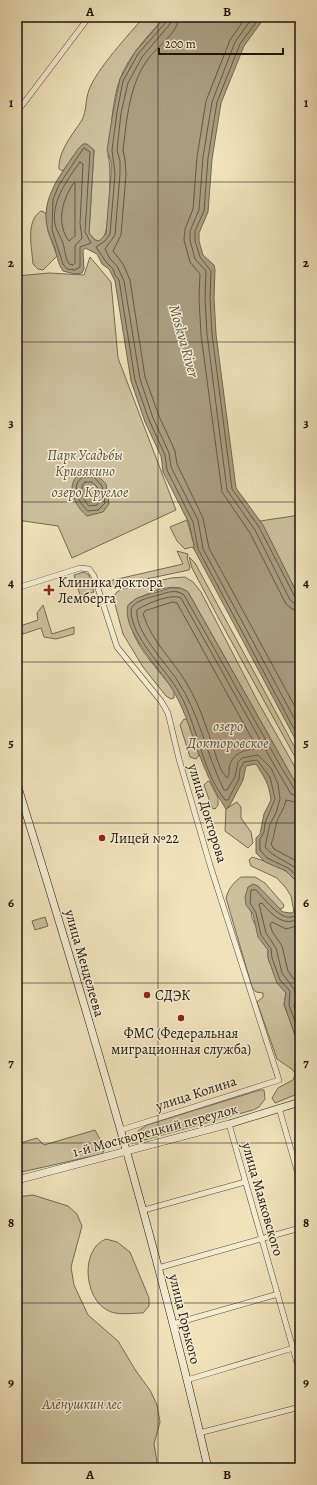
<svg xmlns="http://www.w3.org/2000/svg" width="317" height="1485" font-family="Alegreya,serif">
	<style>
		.green { fill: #ccc09d; stroke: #756a54 }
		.water { fill: #a99d80; stroke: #716652 }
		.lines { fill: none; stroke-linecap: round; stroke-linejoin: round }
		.shore { stroke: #645846; stroke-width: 1 }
		.street-casing { stroke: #524838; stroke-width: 6 }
		.secondary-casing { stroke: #1e140c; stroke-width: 8 }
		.street { stroke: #f5edd3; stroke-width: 5 }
		.secondary { stroke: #f5edd3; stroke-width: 7 }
		.grid { fill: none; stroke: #1e140c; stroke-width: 1; stroke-opacity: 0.55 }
		.poi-dot { fill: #8f2418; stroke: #f5edd3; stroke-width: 1.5 }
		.labels { text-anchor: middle; stroke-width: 3; stroke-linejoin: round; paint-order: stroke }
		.park-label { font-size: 14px; font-style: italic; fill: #5b503f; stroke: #f5edd3 }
		.poi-label { font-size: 14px; fill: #1e140c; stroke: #f5edd3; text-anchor: start }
		.street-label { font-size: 14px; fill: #1e140c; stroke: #f5edd3 }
		.water-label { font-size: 15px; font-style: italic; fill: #5d5240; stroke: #f5edd3 }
		.neatline { fill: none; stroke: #1e140c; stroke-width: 1.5 }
		.grid-label { font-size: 13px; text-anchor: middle; font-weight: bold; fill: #1e140c }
	</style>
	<rect width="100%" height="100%" fill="#f0e3bb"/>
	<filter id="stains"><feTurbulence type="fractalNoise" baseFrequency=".005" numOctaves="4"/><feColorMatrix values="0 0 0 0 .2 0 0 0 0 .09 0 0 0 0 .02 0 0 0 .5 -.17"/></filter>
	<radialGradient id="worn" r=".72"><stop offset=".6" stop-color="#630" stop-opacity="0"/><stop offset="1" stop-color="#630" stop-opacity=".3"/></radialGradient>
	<!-- green -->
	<g class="green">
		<path d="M144,17H165C148,36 129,55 120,79C112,99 111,134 108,156C112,165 109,225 105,234C104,237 101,239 99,241L95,240L89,233L94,150L83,144L63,171L59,169C58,151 73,134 82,120C87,110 85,100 89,90C96,70 129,34 144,17Z"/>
		<path d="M41,211L44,212L47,216L48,231L57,256L43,270L38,269L33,264C32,248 25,221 41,211Z"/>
		<polygon points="90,257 111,282 118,358 176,510 72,558 58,526 17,520 17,276 49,273 84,275"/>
		<polygon points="300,515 300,599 260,521"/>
		<polygon points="187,520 194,545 194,549 192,547 185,549 177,541 170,527"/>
		<polygon points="177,551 188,554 187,558 190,567 189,570 113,586 109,581 183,564"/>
		<polygon points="189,557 195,563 300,757 300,766 219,619 192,568"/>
		<polygon points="84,572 89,575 94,592 80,595 74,575"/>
		<path d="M185,577L193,582L201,592L258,702L300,776V791L188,592C173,580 145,594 130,603C131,612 131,623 133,632C141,654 161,672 174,691V698L171,699L166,696L143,667L123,634L113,597L117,592L122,589L171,578Z"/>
		<polygon points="43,605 52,634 74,627 74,634 56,639 44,637 41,628 23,634 20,626 38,620 37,613"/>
		<polygon points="184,719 188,720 199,755 196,759 190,757 180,725"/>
		<polygon points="208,781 210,782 218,798 218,805 215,809 212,808 204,785"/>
		<polygon points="237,802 241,807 241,818 251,832 253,843 248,848 225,831 226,809"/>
		<path d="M252,857C265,861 294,871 299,884C302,891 300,902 300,909L294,912L291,896L286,888L277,878L251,866L249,860Z"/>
		<path d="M241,877H255L265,883L284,905L283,908L280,909L267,896L251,909L252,918L268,950V958L280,985L286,993L284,1005L299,1042L300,1050V1093L275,1103L272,1098L278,1088L293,1080L295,1074L293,1070L277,1059L257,1002L263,997V993L256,992L252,987L226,898C229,888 233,883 241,877Z"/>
		<polygon points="45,917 48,926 35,930 32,921"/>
		<polygon points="260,1090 264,1090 265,1099 259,1107 253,1110 144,1140 137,1136 138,1131 147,1125"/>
		<polygon points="95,1130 105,1149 102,1154 17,1173 17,1144 37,1138 44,1145"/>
		<polygon points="33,1195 68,1206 77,1214 82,1226 71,1267 74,1285 88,1315 118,1341 136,1371 150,1390 157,1405 160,1422 154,1444 158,1468 17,1468 17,1197"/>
		<path d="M106,1239L117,1242L130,1252L149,1298V1306L143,1313C131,1313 117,1316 107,1310C84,1298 80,1249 106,1239Z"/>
	</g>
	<!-- water -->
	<g class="water">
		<path d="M165,17H265L244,46L221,103L212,159L208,212L199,233V241L203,255L214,265L215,270L214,298L216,334L236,488L263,525L300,599V748L194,549V545L189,523L163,472L161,456L145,422L131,381L115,281L109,269L102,264L97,254L85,248L83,251L84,269L82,273L75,274L63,271C57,263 57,253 54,245C52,240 49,235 48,230C39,199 62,173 78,149L83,144H87L94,150L89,233L95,240L99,241L106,234L111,174V162L107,150L113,112L120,79L135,52Z"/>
		<path d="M82,473H95L106,484L109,504L103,512L87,516C75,507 63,482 82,473Z"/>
		<path d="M170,588H181L188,592L300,791V885L286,871L265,862L256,853V838L260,834L264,814L271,800C269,783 264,777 256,764L246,766L243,780L230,805L226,809C213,789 204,768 196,746C189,726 183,706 171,687C159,668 121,629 128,605L137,598Z"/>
		<polygon points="253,884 258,886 283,912 291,913 300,909 300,1050 284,1004 286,993 277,983 268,958 268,950 258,937 253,914 246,905 245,897 248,887"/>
	</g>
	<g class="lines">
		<!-- shore -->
		<g class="shore">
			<polyline points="168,17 167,21 138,54 123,81 117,112 112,150 115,174 110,234 105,241 96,247 106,262 113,269 115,275 119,280 135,380 149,420 165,455 167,470 193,522 198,549 300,740"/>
			<polyline points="173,17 170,24 142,57 128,83 121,113 117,150 120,161 120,174 115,235 105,249 110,259 117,266 124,281 140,379 153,418 169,453 171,467 198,520 203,549 300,729"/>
			<path d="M179,17C178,33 157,47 148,59C129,85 127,119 123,150L125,160L126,175L121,235L113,251L123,264L130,280L145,377L159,416L175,451L177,464L203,518L209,548L300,716"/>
			<polyline points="246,17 230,40 206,101 197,157 193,209 185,229 184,240 190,262 200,274 199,298 201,335 222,492 250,533 286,604 292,609 300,611"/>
			<polyline points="253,17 235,42 212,102 203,157 199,210 190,231 190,240 195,259 206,271 205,298 207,334 227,490 255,530 290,600 295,604 300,605"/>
			<polyline points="260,17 240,44 217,102 208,158 204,211 195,231 195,241 200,257 211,271 210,298 212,334 232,489 259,527 295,597 300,600"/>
			<polygon points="84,148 90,152 85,232 91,243 80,247 80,267 75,270 67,269 63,264 52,230 53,199 59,185"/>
			<path d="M80,162L83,164L80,223L82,238L75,246V263L73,265L69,264C65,257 65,250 63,243C61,238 58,233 56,228C49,204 67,180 80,162Z"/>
			<path d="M75,183V236L69,241C56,224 62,200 73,184Z"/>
			<path d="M83,477H94L102,486L105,503L98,510L88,511C79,503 69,485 83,477Z"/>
			<path d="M85,482H92L98,488L100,501L97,505L89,506C83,500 78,488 85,482Z"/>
			<path d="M173,602L177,603L256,746L255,749C243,750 231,754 229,769C229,773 230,774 227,778L221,770C210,741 203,710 187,684C172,658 153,644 143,614L145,611Z"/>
			<path d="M300,792L295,790L281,767L184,595C176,589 168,592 159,595C151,597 131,601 131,611C132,638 163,666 177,689C198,723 200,768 225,800H228L239,779L240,769L244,762L257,760L270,777L275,799L265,823L264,832L260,839V850L267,858L288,868L300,878"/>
			<path d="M300,797L291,794L277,770L181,598C172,593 145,604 137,610C134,631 166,663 177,680C200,714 206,754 224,790H227L235,777L238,762L242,758L258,755L271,768L278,784L280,799L276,813L270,824L265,847C274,858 289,862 300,871"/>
			<path d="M300,803L286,800C284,810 277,818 276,825C274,832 274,838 271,844L274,849L300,863"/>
			<path d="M300,913C297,914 294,917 291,917C280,920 263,897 256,890H251L250,903L256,913L261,935L271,949L272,958L280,980L290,991L289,1005L300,1035"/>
			<path d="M300,918C284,928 272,915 262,903L259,904L266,933L276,948L282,973L294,989L296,997L294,1006L300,1023"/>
			<polyline points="300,925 286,929 272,922 270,924 272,931 282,946 288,971 300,988"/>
		</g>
		<!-- street casing -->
		<g class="street-casing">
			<g id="street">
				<polyline points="17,112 89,17"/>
				<polyline points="17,588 80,568 89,569 94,576 117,647 161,701 168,713 179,759 210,865 279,1080 121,1130"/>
				<polyline points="279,1108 300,1181"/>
				<polyline points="229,1124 300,1373"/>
				<polyline points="144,1210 245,1182"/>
				<polyline points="158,1268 300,1228"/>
				<polyline points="173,1324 278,1294"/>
				<polyline points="187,1380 300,1346"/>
				<polyline points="199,1433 300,1407"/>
			</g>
		</g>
		<!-- secondary casing -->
		<g class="secondary-casing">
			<g id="secondary">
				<path d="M17,784C87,1010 155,1237 208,1468"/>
				<polyline points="17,1180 229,1124 300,1102"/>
			</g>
		</g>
		<!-- street -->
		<use href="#street" class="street"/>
		<!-- secondary -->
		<use href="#secondary" class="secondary"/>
	</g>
	<!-- grid -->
	<path class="grid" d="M158,17V1468M17,182H300M17,342H300M17,502H300M17,662H300M17,823H300M17,983H300M17,1143H300M17,1303H300"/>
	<!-- markers -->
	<g class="poi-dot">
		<path d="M47 584h4v4h4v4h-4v4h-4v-4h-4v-4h4z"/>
		<circle cx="102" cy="838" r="4"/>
		<circle cx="147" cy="995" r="4"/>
		<circle cx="181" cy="1018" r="4"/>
	</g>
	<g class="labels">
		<!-- park labels -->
		<g class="park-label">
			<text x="85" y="460">Парк Усадьбы<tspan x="85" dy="16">Кривякино</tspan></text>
			<text x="82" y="1409">Алёнушкин лес</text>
		</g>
		<!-- poi labels -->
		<g class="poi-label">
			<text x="58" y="587">Клиника доктора<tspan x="58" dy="16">Лемберга</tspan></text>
			<text x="110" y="843">Лицей №22</text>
			<text x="155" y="1000">СДЭК</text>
			<text x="181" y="1038" text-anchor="middle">ФМС (Федеральная<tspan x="181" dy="16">миграционная служба)</tspan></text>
		</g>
		<!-- street labels -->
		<g class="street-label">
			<text transform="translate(208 813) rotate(73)" y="5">улица Докторова</text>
			<text transform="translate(85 963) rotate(74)" y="5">улица Менделеева</text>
			<text transform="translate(196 1093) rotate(-18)" y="5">улица Колина</text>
			<text transform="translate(155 1130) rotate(-15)" y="5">1-й Москворецкий переулок</text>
			<text transform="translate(263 1199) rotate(74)" y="5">улица Маяковского</text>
			<text transform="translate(185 1319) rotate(76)" y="5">улица Горького</text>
		</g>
		<!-- water labels -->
		<g class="water-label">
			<text transform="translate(184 341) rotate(74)" y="5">Moskva River</text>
			<text x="90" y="497">озеро Круглое</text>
			<text x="228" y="731">озеро<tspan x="228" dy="17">Докторовское</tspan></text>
		</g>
	</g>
	<!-- margin -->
	<rect width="317" height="1485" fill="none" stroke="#f0e3bb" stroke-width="44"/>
	<!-- scale -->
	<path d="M159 48v6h124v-6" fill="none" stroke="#1e140c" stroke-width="2"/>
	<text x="165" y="48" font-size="12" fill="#1e140c" stroke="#f5edd3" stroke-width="3" paint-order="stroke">200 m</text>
	<rect x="22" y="22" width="273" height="1441" class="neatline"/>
	<g class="grid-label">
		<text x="90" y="16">A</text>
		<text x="227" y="16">B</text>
		<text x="11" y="107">1</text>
		<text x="306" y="107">1</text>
		<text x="11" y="267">2</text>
		<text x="306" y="267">2</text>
		<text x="11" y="427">3</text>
		<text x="306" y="427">3</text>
		<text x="11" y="587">4</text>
		<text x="306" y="587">4</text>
		<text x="11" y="747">5</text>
		<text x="306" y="747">5</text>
		<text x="11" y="907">6</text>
		<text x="306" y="907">6</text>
		<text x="11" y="1067">7</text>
		<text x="306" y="1067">7</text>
		<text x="11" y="1227">8</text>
		<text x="306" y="1227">8</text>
		<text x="11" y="1387">9</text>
		<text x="306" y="1387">9</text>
		<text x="90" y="1479">A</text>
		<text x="227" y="1479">B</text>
	</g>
	<rect width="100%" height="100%" filter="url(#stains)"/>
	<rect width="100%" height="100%" fill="url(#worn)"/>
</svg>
